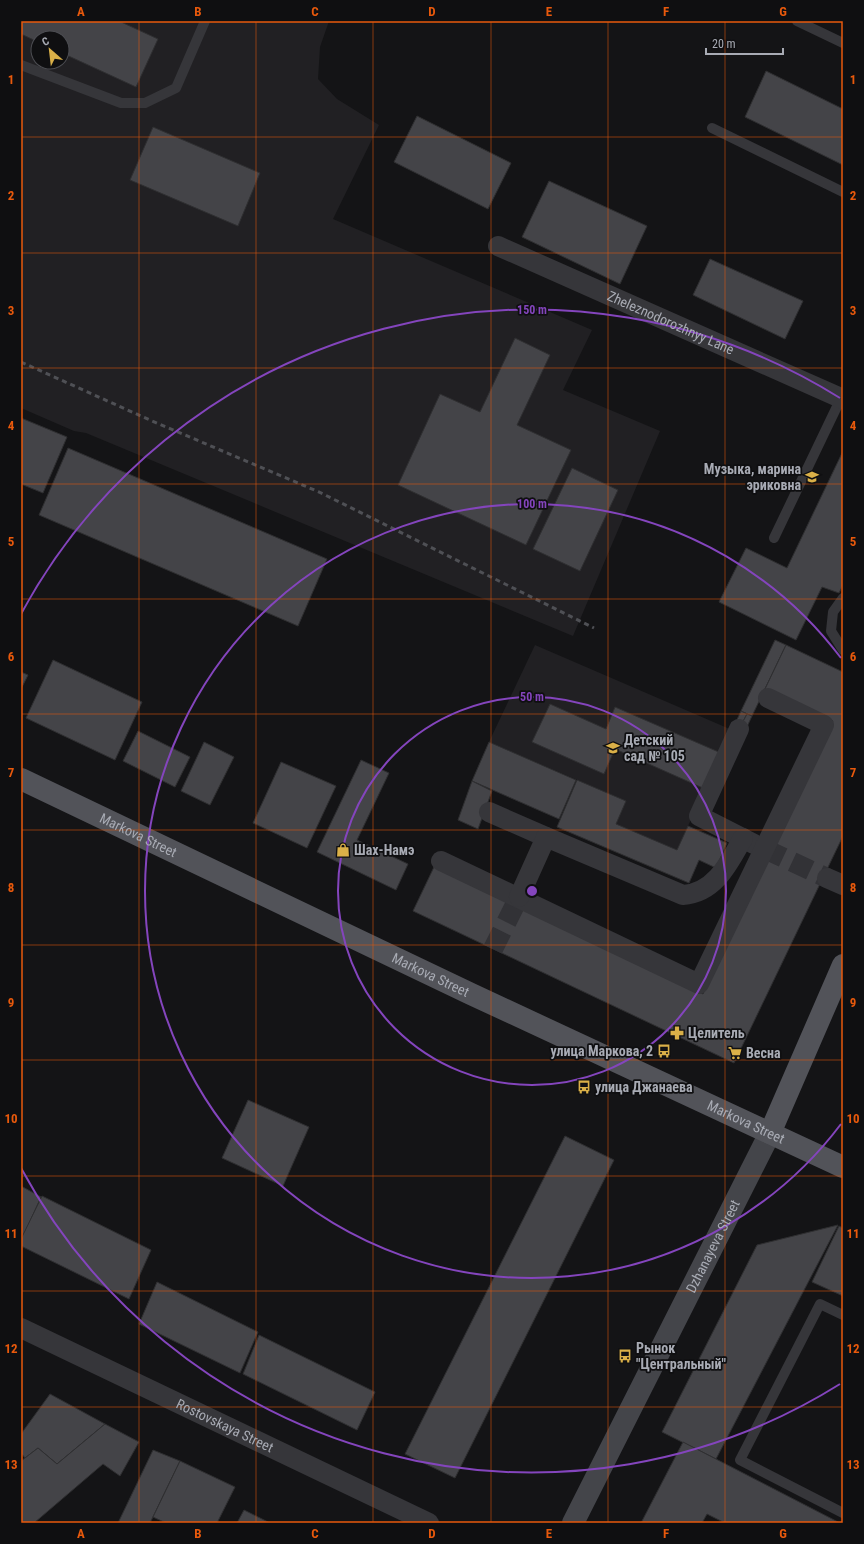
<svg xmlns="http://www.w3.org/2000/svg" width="864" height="1544" font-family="'Roboto Condensed',sans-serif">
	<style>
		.built { fill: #212023; fill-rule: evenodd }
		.building { fill: #444448; stroke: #2f2f31 }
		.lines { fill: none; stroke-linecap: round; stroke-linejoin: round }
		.street-tunnel { stroke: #323236; stroke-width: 20; stroke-dasharray: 20 10; stroke-linecap: butt }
		.lane { stroke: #36363a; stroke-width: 10 }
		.street { stroke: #36363a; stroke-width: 20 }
		.secondary { stroke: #44454a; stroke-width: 22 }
		.primary { stroke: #525359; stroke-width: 22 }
		.rail { stroke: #4f5055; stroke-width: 3; stroke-dasharray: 5 4; stroke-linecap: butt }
		.grid { fill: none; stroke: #e8590c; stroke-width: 1; stroke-opacity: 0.55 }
		.ring { fill: none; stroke: #8445bd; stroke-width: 2 }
		.labels { text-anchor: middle; stroke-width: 3.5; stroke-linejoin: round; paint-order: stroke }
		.street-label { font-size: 14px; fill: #a8abb4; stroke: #0f0f11 }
		.poi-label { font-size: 14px; font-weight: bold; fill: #a8abb4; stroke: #0f0f11; text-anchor: start }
		.centre { fill: #8445bd; stroke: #0f0f11; stroke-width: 2 }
		.ring-label { font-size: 12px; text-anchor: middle; font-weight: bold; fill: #8445bd; stroke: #0f0f11; stroke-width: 3.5; stroke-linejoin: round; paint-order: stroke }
		.neatline { fill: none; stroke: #e8590c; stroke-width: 1.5 }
		.grid-label { font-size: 13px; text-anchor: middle; font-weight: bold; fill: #e8590c }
	</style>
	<rect width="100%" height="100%" fill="#141416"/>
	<!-- built -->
	<g class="built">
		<path d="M21,21H329L320,47L318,79L337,99L379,125L333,219L592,330L563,390L660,431L573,636L86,433L74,431L21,408ZM38,38H62V62H38Z"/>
		<polygon points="535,645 732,730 677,850 616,824 626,801 489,742"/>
	</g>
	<!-- building -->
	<g class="building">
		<polygon points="21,21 119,21 158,39 136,87 62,53 62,38 38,38 38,42 21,34"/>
		<polygon points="766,71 843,109 843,165 745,117"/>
		<polygon points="417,116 511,163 488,209 394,162"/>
		<polygon points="153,127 260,173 238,226 130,180"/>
		<polygon points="549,181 647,226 620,284 522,237"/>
		<polygon points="710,259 803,301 785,339 693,295"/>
		<polygon points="515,338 550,355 517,425 571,450 526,545 398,485 440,394 480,412"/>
		<polygon points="21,418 67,437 43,493 21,484"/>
		<polygon points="68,448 327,559 298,626 39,515"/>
		<polygon points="843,451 843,585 839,593 822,587 796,640 719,602 746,548 787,568"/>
		<polygon points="572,468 618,490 580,571 533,549"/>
		<polygon points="775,640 786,645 752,716 741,711"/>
		<polygon points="786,645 843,672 843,836 734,1063 413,911 434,867 703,994 833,721 765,689"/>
		<polygon points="53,660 142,702 115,760 26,718"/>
		<polygon points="21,672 28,675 21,689"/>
		<polygon points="550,704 606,729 615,707 721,753 705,789 615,749 604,774 532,742"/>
		<polygon points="741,711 747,714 739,729 734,726"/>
		<polygon points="747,714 752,716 745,731 739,729"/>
		<polygon points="138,731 190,757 175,787 123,761"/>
		<polygon points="204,742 234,757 210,805 181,791"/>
		<polygon points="489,742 576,780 559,819 472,781"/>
		<polygon points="361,760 389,773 357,840 408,864 396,890 317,852"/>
		<polygon points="281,762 336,786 307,848 253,823"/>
		<polygon points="577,780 626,801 616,824 677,850 688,826 727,843 716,868 699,860 689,883 557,827"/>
		<polygon points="472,781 492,791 478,829 458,820"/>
		<polygon points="248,1100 309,1127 283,1186 222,1158"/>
		<polygon points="565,1136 614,1160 455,1478 405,1454"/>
		<polygon points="21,1186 41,1197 21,1241"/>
		<polygon points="42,1196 151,1250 129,1299 21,1246 21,1239"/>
		<polygon points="838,1225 716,1459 662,1432 757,1245"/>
		<polygon points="839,1226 843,1228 843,1296 812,1282"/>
		<polygon points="157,1282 258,1332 240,1373 139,1324"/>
		<polygon points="259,1335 375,1392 357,1430 243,1374"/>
		<polygon points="50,1394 105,1424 57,1464 38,1448 25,1458 21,1453 21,1434"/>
		<polygon points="105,1424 139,1442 120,1476 103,1464 34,1523 21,1523 21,1461 38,1448 57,1464"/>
		<polygon points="683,1442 840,1523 725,1523 707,1514 702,1523 641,1523"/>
		<polygon points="153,1450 180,1461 150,1523 118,1523"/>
		<polygon points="180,1461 235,1487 217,1523 166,1523 153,1517"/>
		<polygon points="244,1510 270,1523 237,1523"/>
	</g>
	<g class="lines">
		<!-- street-tunnel -->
		<g class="street-tunnel">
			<polyline points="765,849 827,878"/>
			<polyline points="493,949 519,897"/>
		</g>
		<!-- lane -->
		<g class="lane">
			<polyline points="797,21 843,43"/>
			<polyline points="21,65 121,103 145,103 176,88 205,21"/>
			<polyline points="712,128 843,192"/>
			<polyline points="774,538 842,396"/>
			<polyline points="843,598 833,612 831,631 843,650"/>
			<polyline points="843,1315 820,1304 740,1460 843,1513"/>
		</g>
		<!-- street -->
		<g class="street">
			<path id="s1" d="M498,246L843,399"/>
			<polyline points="739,729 699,816 754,844"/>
			<polyline points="489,812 546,837"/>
			<polyline points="441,861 699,984 824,725 768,698"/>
			<polyline points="827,878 843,885"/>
			<path d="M519,897L546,837L683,895C715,893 729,863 743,838"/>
			<path id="s2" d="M21,1328L429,1523"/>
		</g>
		<!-- secondary -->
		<path class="secondary" id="s3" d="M573,1523L770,1133"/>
		<!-- primary -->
		<g class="primary">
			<path id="s4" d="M21,779L471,994L843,1167"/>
			<polyline points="770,1133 843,965"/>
		</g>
		<!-- rail -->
		<polyline class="rail" points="21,362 152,421 319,492 594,628"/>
	</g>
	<!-- grid -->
	<path class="grid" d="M139,21V1523M256,21V1523M373,21V1523M491,21V1523M608,21V1523M725,21V1523M21,137H843M21,253H843M21,368H843M21,484H843M21,599H843M21,714H843M21,830H843M21,945H843M21,1060H843M21,1176H843M21,1291H843M21,1407H843"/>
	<!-- distance rings -->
	<g class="ring">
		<circle cx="532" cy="891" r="194"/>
		<path d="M841 1124A387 387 0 1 1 841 658"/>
		<path d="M840 1384A581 581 0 0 1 21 1168M21 614A581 581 0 0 1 840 398"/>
	</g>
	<!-- icons -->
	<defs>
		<g id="school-bare" transform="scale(1.08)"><path d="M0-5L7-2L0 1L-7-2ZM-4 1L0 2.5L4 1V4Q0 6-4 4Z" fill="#dab048" stroke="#0f0f11" stroke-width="2.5" paint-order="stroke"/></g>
		<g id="shop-bare" transform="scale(1.08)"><path d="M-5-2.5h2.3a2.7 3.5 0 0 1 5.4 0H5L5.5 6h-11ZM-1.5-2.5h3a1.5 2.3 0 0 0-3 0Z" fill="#dab048" stroke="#0f0f11" stroke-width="2.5" paint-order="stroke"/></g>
		<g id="pharmacy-bare" transform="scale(1.08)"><path d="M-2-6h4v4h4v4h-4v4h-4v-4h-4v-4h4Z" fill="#dab048" stroke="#0f0f11" stroke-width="2.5" paint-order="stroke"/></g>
		<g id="bus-bare" transform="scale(1.08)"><path d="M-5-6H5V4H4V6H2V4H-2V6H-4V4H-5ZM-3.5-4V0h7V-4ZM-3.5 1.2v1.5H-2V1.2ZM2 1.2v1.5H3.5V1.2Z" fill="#dab048" stroke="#0f0f11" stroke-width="2.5" paint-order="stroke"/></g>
		<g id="supermarket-bare" transform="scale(1.08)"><path d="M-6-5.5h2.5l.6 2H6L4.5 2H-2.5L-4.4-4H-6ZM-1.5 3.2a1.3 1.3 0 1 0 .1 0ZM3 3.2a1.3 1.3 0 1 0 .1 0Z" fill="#dab048" stroke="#0f0f11" stroke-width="2.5" paint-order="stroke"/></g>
	</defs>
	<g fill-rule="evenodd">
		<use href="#school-bare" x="812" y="477"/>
		<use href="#school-bare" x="613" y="748"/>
		<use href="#shop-bare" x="343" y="850"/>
		<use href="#pharmacy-bare" x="677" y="1033"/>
		<use href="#bus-bare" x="664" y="1051"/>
		<use href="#supermarket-bare" x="735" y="1053"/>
		<use href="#bus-bare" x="584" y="1087"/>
		<use href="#bus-bare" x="625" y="1356"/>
	</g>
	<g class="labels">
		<!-- street labels -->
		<g class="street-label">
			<text dy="5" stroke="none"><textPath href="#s1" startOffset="189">Zheleznodorozhnyy Lane</textPath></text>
			<text dy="5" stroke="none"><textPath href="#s4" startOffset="130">Markova Street</textPath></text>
			<text dy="5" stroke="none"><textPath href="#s4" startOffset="454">Markova Street</textPath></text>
			<text dy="5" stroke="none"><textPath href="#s4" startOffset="802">Markova Street</textPath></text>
			<text dy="5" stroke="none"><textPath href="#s3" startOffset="310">Dzhanayeva Street</textPath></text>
			<text dy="5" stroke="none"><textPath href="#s2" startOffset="226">Rostovskaya Street</textPath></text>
		</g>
		<!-- poi labels -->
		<g class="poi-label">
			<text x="801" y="474" text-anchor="end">Музыка, марина<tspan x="801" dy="16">эриковна</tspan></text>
			<text x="624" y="745">Детский<tspan x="624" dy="16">сад № 105</tspan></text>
			<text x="354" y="855">Шах-Намэ</text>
			<text x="688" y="1038">Целитель</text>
			<text x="653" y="1056" text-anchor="end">улица Маркова, 2</text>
			<text x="746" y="1058">Весна</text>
			<text x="595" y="1092">улица Джанаева</text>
			<text x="636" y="1353">Рынок<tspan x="636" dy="16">"Центральный"</tspan></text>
		</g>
	</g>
	<circle cx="532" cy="891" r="6" class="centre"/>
	<g class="ring-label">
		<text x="532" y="314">150 m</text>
		<text x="532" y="508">100 m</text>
		<text x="532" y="701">50 m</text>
	</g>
	<!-- border -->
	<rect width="864" height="1544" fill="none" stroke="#0f0f11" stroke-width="44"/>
	<!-- north arrow -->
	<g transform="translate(50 50) rotate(332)"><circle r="19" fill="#0f0f11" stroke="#4c4d52"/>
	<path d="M0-3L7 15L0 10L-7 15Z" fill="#dab048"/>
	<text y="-6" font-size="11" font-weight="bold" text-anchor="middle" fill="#a8abb4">С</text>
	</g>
	<!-- scale -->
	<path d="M706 48v6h77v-6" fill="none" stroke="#a8abb4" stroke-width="2"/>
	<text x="712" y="48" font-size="12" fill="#a8abb4" stroke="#0f0f11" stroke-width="3" paint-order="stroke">20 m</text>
	<rect x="22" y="22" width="820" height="1500" class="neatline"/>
	<g class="grid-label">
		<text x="81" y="16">A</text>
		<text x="198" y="16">B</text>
		<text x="315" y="16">C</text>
		<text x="432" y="16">D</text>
		<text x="549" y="16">E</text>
		<text x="666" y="16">F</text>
		<text x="783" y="16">G</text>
		<text x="11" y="84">1</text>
		<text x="853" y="84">1</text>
		<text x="11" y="200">2</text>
		<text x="853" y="200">2</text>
		<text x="11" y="315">3</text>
		<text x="853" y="315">3</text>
		<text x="11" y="430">4</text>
		<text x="853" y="430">4</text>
		<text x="11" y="546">5</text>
		<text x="853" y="546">5</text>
		<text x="11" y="661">6</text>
		<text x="853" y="661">6</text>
		<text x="11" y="777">7</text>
		<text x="853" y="777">7</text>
		<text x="11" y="892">8</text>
		<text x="853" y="892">8</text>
		<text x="11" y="1007">9</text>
		<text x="853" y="1007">9</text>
		<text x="11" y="1123">10</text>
		<text x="853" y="1123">10</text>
		<text x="11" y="1238">11</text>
		<text x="853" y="1238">11</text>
		<text x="11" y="1353">12</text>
		<text x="853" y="1353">12</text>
		<text x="11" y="1469">13</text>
		<text x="853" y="1469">13</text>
		<text x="81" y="1538">A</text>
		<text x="198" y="1538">B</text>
		<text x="315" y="1538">C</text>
		<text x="432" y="1538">D</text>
		<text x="549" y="1538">E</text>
		<text x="666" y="1538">F</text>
		<text x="783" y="1538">G</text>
	</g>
</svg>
